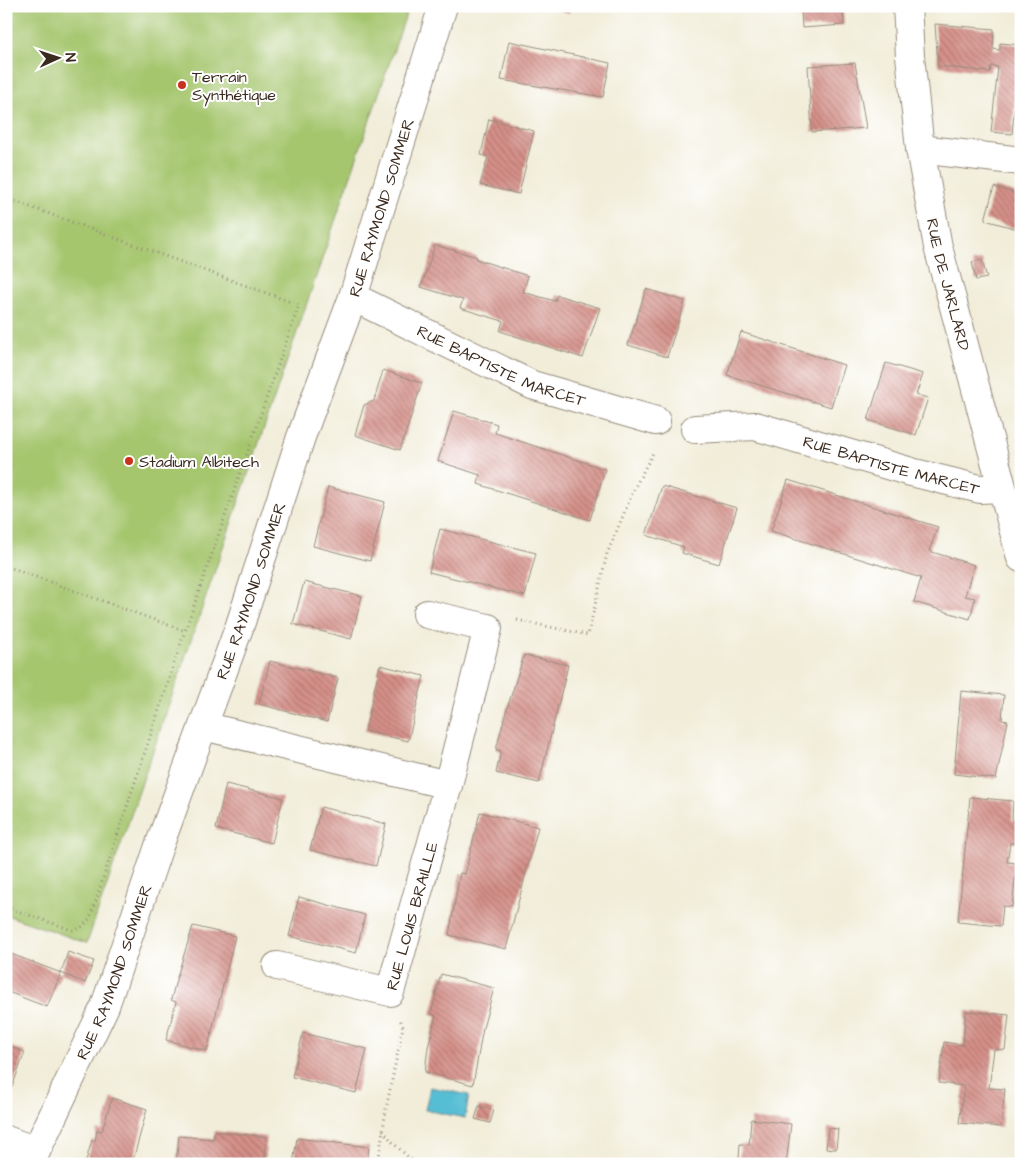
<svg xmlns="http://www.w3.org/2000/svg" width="1027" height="1170" font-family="'Architects Daughter',sans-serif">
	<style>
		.park { fill: #a6c66e; stroke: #707846 }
		.water { fill: #57bed4; stroke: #497479 }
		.building { fill: url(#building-back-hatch) }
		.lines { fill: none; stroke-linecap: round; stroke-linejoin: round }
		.minor-casing { stroke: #968c7c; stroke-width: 30 }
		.path { stroke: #968c7c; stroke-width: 3; stroke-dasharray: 1 4; stroke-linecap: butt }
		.minor { stroke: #fff; stroke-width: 28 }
		.poi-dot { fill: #c8321e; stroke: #fff; stroke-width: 2 }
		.labels { text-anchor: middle; stroke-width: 4; stroke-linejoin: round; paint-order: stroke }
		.poi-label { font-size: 16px; fill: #3b2a1e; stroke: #fff; text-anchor: start }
		.street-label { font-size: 16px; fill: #3b2a1e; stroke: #fff }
	</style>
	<defs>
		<pattern id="building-back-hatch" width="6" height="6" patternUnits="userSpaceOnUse" patternTransform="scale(1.25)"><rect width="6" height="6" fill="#d59089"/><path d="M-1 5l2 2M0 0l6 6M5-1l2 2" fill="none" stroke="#ae766f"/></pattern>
	</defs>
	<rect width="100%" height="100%" fill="#fff"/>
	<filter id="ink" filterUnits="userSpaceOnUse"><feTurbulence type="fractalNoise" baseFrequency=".02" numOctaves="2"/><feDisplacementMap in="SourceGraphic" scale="10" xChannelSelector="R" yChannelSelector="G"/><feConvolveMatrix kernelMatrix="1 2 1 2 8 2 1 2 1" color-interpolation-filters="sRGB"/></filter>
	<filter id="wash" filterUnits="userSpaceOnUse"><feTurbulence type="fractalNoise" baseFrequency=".0096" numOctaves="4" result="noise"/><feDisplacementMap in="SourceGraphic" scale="20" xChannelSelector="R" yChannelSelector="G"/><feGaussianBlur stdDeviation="1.12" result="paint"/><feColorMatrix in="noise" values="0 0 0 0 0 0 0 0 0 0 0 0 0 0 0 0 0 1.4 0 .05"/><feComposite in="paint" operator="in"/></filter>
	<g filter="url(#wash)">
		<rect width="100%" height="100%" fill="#f1edd9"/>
		<!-- park -->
		<polygon class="park" points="6,6 409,6 87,943 6,915"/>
		<!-- water -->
		<polygon class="water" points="430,1087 469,1095 465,1118 425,1110"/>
		<g id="blocks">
			<!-- building -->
			<g class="building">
				<polygon points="546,6 571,6 569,13"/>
				<polygon points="801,6 843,6 844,25 802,28"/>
				<polygon points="935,24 994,29 993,49 1000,50 1000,43 1021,45 1021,74 1018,74 1012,134 991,132 998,67 991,66 990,72 938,66"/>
				<polygon points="509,41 610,63 603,97 501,80"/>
				<polygon points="855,63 866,128 812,132 808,66"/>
				<polygon points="489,119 534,131 519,194 480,185 488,157 481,155"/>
				<polygon points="994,187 1021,195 1021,230 985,220"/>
				<polygon points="435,245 477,257 476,259 528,276 523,292 555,301 557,295 600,308 583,358 500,331 503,321 460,308 463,300 421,287"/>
				<polygon points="982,260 987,278 976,280 972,262"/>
				<polygon points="646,289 685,301 667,357 628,345"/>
				<polygon points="741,332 844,365 831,407 727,375"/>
				<polygon points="886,363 923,374 916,395 928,398 916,435 868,420"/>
				<polygon points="383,370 422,383 400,450 355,435 364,405 374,401"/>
				<polygon points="454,411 497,424 495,433 605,469 590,520 478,484 480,475 438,461"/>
				<polygon points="788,480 938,527 929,551 974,565 965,596 975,598 970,619 914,602 921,578 771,531"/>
				<polygon points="662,486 737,508 719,564 682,553 684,547 646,535"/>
				<polygon points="328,487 385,502 370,561 313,546"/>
				<polygon points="440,529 536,553 525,596 429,572"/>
				<polygon points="304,582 362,596 351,639 293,624"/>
				<polygon points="524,655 568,665 539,783 496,773 501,751 496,750 505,715"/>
				<polygon points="270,661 338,678 327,722 259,704"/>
				<polygon points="380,665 424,676 408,741 365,731"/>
				<polygon points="961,691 1004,695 1002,720 1008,721 996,779 954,774"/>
				<polygon points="226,784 283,798 272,843 216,829"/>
				<polygon points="970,797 1013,801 1012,820 1020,821 1018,843 1010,843 1007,862 1017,863 1012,907 1003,906 1001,926 958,922"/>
				<polygon points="321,807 386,824 376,866 310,850"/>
				<polygon points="480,812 538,827 506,949 449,935 460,873 465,874"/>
				<polygon points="299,897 365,915 356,953 289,936"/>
				<polygon points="193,926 235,936 207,1051 166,1040 176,1002 171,1000 176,980"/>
				<polygon points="6,952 61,973 68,952 94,961 85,983 61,973 47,1007 8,992 6,996"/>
				<polygon points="441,974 494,988 483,1028 473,1085 425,1072 428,1047 436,1016 431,1014"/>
				<polygon points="966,1011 1009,1015 1005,1050 994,1049 989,1088 1005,1089 1001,1127 959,1123 964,1086 939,1083 944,1042 963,1045"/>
				<polygon points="303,1033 367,1049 356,1093 292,1077"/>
				<polygon points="6,1045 25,1052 8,1098 6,1097"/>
				<polygon points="112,1098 147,1109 132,1164 85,1164 92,1140 95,1141 97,1130 102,1131"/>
				<polygon points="479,1106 494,1110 490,1123 475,1119"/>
				<polygon points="751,1119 791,1124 786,1164 746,1164 747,1160 739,1159 740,1144 749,1145"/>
				<polygon points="828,1128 838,1129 836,1149 826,1148"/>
				<polygon points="215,1131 267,1137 264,1164 176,1164 179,1136 213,1139"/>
				<polygon points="297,1138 369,1147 367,1164 293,1164"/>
			</g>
		</g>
	</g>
	<g filter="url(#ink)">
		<use href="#blocks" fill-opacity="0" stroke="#968c7c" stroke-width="1"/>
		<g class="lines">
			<!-- minor casing -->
			<g class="minor-casing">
				<g id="minor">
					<path id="s1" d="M907,6L910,56L920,149L938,247L1021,558"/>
					<polyline points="920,149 1021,161"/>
					<path id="s2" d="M353,297L532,385L656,421"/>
					<path id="s3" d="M695,429L755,426L911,472L980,489L1002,488"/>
					<polyline points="203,726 448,785 488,628 427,614"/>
					<path id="s4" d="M277,966L390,992L448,785"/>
					<polyline points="6,1140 36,1151"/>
					<path id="s5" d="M30,1164L105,1006L158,849L240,625L301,437L353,297L443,6"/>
				</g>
			</g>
			<!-- path -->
			<g class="path">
				<polyline points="6,198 299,305 185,631 6,566"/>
				<polyline points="517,620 588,635 607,554 635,487 654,451"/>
				<polyline points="6,907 72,930 81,928 90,918 185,631"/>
				<polyline points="383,1130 394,1144 416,1164"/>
				<polyline points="378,1164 386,1109 403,1027 400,1019"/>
			</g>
			<!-- minor -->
			<use href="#minor" class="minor"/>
		</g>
	</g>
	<!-- markers -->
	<g class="poi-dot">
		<circle cx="182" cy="85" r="5"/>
		<circle cx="129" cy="461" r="5"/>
	</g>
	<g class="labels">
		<!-- poi labels -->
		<g class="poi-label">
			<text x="192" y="82">Terrain<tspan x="192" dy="18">Synthétique</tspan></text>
			<text x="139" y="467">Stadium Albitech</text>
		</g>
		<!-- street labels -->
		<g class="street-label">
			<text dy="6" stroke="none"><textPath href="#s5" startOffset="1020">RUE RAYMOND SOMMER</textPath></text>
			<text dy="6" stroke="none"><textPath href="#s1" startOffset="282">RUE DE JARLARD</textPath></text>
			<text dy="6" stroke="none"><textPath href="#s2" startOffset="164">RUE BAPTISTE MARCET</textPath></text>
			<text dy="6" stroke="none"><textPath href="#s3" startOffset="202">RUE BAPTISTE MARCET</textPath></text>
			<text dy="6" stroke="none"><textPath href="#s5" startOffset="615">RUE RAYMOND SOMMER</textPath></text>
			<text dy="6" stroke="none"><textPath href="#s4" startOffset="195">RUE LOUIS BRAILLE</textPath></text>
			<text dy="6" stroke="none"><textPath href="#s5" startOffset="210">RUE RAYMOND SOMMER</textPath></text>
		</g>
	</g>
	<!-- margin -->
	<rect width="1027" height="1170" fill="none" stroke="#fff" stroke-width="25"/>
	<!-- north arrow -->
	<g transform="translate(58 58) rotate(87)" stroke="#ffffff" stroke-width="4" paint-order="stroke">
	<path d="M0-4L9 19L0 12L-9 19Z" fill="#3b2a1e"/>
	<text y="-8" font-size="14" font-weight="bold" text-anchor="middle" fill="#3b2a1e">N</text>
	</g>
</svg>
